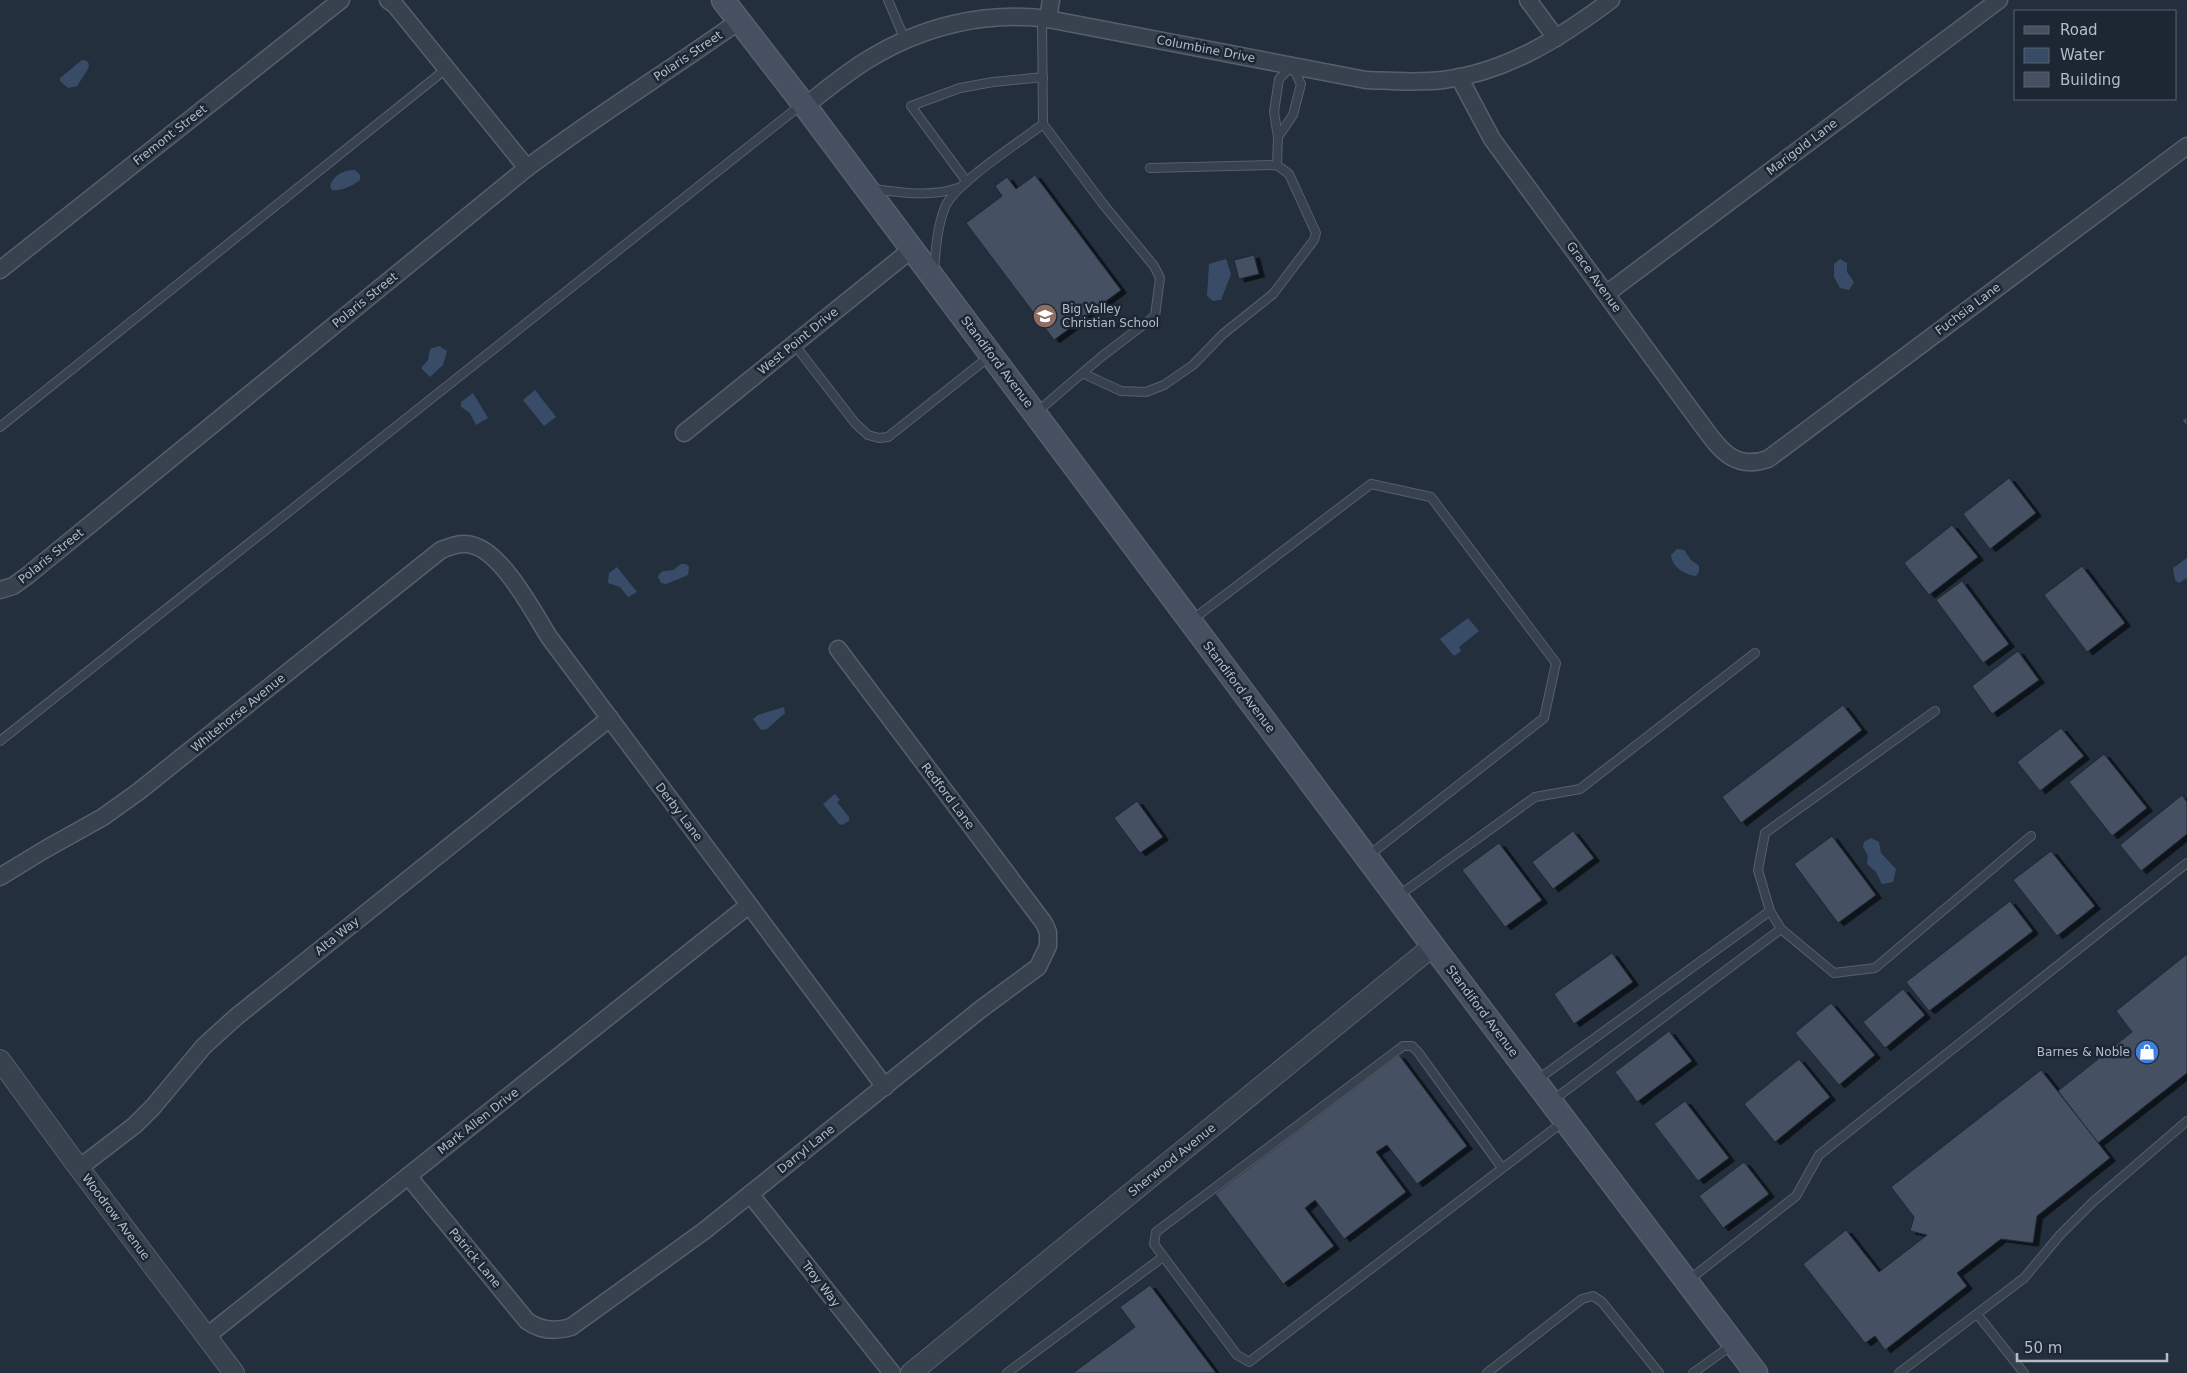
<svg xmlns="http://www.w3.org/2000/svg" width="2187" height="1373" font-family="'DejaVu Sans',sans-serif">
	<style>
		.water { fill: #394c67 }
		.building { fill: #455162; stroke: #1f2835; filter: url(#shadow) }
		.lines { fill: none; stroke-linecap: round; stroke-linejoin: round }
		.service-casing { stroke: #565f6c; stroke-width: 10 }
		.minor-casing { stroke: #565f6c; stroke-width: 19 }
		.tertiary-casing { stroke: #565f6c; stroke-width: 22 }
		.secondary-casing { stroke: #565f6c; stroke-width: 25 }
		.service { stroke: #38414e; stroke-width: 8 }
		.minor { stroke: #38414e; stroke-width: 16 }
		.tertiary { stroke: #38414e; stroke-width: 20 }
		.secondary { stroke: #465061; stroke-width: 22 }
		.labels { text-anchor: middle; stroke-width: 5; stroke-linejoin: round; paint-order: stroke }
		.street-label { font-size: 12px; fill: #b4bcc9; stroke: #1d2633 }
		.poi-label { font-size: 12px; fill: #b4bcc9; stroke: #1d2633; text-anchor: start }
	</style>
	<defs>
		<filter id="shadow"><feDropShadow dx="5.5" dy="3" stdDeviation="0" flood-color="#0009"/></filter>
	</defs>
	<rect width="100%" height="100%" fill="#242f3e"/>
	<!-- water -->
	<g class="water">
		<polygon points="82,60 87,61 89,64 88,69 77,86 68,88 60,81 60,78"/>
		<path d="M355,170L360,175V180C354,185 340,192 332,190L330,186C334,174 344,170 355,170Z"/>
		<polygon points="1226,259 1231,274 1221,300 1213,301 1207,296 1209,264"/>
		<polygon points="1840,259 1847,263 1847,272 1854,282 1849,290 1840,288 1834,277 1834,264"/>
		<polygon points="439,346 447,351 443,365 430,377 421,368 428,360 430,349"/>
		<polygon points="535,390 556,417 544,426 523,400"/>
		<polygon points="473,393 488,418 476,425 470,413 461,407 461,402"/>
		<path d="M1677,549L1684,550L1691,560L1699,566V572L1696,576C1685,575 1672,567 1671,555Z"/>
		<polygon points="2187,558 2187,578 2179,583 2175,580 2173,568"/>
		<path d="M681,564H686L689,567L688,575L666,584L661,583L658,577C662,567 668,573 675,569C677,567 679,565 681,564Z"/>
		<polygon points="617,567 637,592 628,597 620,587 608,583 609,573"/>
		<polygon points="1468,618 1479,631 1459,647 1461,651 1454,656 1440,639"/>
		<polygon points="784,707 785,713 767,729 761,730 753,719 758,715"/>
		<polygon points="835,794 840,800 837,802 849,817 849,821 842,825 839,824 823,804"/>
		<polygon points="1871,838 1879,842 1881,853 1896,869 1893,882 1882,884 1876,872 1867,864 1868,856 1863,847 1864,842"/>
	</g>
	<!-- building -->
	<g class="building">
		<polygon points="1035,175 1121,290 1054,340 966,223 1002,196 995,186 1007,177 1016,189"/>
		<polygon points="1254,255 1259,274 1239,279 1234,260"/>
		<polygon points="2187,417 2187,427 2182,420"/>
		<polygon points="2009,478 2036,513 1990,549 1963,514"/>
		<polygon points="1952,525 1978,557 1929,595 1904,563"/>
		<polygon points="2082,566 2125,623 2087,652 2044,595"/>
		<polygon points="1962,581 2009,644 1983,663 1936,600"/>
		<polygon points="2018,651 2039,680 1992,714 1972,686"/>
		<polygon points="1843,705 1862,730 1741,823 1722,797"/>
		<polygon points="2061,728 2084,756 2040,791 2017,762"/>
		<polygon points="2104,754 2147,808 2112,836 2069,782"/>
		<polygon points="2182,795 2187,802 2187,834 2141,871 2120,845"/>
		<polygon points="1137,801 1163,837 1140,853 1114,818"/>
		<polygon points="1573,831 1594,858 1553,889 1532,862"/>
		<polygon points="1832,836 1876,895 1838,923 1794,864"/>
		<polygon points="1499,843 1542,900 1505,927 1462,870"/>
		<polygon points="2051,851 2095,906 2057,936 2013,880"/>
		<polygon points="2010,901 2033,931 1929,1011 1906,982"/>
		<polygon points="1612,953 1633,982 1574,1024 1554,994"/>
		<polygon points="2187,954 2187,1073 2098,1143 2058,1091 2132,1032 2116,1011"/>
		<polygon points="1903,989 1925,1015 1885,1048 1863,1022"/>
		<polygon points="1831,1003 1875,1055 1839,1085 1795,1033"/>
		<polygon points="1669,1031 1692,1061 1637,1102 1615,1072"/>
		<polygon points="1399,1055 1467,1146 1417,1184 1387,1145 1376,1152 1406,1192 1344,1239 1315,1200 1305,1208 1334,1246 1283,1284 1215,1194"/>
		<polygon points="1799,1059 1830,1097 1775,1142 1744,1104"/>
		<polygon points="2041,1070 2110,1158 2037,1216 2033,1243 2001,1239 1957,1273 1967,1286 1885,1350 1875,1336 1865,1343 1803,1264 1846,1230 1879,1272 1927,1235 1910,1231 1914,1217 1891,1187"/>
		<polygon points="1685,1101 1729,1158 1698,1181 1654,1124"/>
		<polygon points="1744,1162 1769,1194 1723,1228 1699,1196"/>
		<polygon points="1150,1285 1216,1373 1073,1373 1135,1327 1120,1307"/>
	</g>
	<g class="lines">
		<!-- service casing -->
		<g class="service-casing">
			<g id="service">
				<polyline points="888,0 905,40"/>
				<polygon points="1292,66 1301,84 1293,115 1278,137 1274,112 1279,79"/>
				<polyline points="1277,165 1278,137"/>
				<polyline points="967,182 911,106 960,88 993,82 1043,77"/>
				<path d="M874,189C902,193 931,197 958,188"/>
				<path d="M934,270C936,249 937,225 946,205C957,182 1020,142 1043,124"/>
				<polyline points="794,344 855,423 868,435 879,438 888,437 990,356"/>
				<polyline points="1082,373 1121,391 1146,392 1164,385 1193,365 1223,334 1273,294 1314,240 1316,233 1289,174 1277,165 1150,168"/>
				<polyline points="1037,412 1101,357 1155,316 1160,278 1154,266 1103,204 1043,124 1042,18"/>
				<polyline points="0,427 446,69"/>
				<polyline points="1192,620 1371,484 1431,497 1556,663 1544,718 1368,856"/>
				<polyline points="1935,711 1765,833 1758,870 1770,911 1781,929 1834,973 1875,968 2031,836"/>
				<polyline points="0,741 801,105"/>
				<polyline points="1398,896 1535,797 1580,789 1755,653"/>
				<polyline points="1537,1080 1770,911"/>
				<polyline points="1552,1101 1781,929"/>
				<polyline points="1502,1168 1418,1052 1412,1046 1403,1046 1156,1232 1154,1244 1237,1355 1249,1362 1563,1122"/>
				<polyline points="1689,1280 1796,1196 1819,1155 2187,863"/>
				<polyline points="1977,1314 2024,1373"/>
				<polyline points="1007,1373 1163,1257"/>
				<polyline points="1487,1373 1582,1299 1593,1296 1602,1302 1659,1373"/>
				<polyline points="1693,1373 1732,1345"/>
				<polyline points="1899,1373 2024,1278 2060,1235 2094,1201 2187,1121"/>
			</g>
		</g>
		<!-- minor casing -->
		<g class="minor-casing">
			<g id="minor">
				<polyline points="388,0 395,5 527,168"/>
				<polyline points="1528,0 1556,38"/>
				<polyline points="1048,19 1051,0"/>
				<path d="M1459,77L1492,139L1696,417C1716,443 1730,472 1768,459L2187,146"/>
				<path d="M805,106C826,90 847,72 869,59C923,26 985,11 1048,19L1366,80C1392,81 1417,83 1443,80C1507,72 1560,38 1611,0"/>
				<polyline points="0,270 341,0"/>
				<polyline points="1606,294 1999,0"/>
				<polyline points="684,433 912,249"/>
				<path d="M0,590L13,586L27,576L527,168C596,116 669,71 739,21"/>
				<path d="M0,877L44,850L103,817L138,792L441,550C452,546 463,541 475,546C503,555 533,611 549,637L885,1087"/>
				<polyline points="79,1168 135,1125 153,1107 204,1046 236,1017 610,718"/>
				<path d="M408,1176L527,1321C541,1331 555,1332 571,1327L704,1231L981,1009L1038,967L1048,946V932L1044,923L838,649"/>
				<polyline points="750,1194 892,1373"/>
				<polyline points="207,1336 749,905"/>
			</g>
		</g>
		<!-- tertiary casing -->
		<g class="tertiary-casing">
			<g id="tertiary">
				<polyline points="0,1060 79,1168 234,1373"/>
				<polyline points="911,1373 1433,946"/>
			</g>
		</g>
		<!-- secondary casing -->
		<g class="secondary-casing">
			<polyline id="secondary" points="723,0 805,106 1433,946 1756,1373"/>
		</g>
		<!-- service -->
		<use href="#service" class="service"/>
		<!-- minor -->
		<use href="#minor" class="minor"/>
		<!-- tertiary -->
		<use href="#tertiary" class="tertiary"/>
		<!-- secondary -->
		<use href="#secondary" class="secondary"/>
	</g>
	<!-- icons -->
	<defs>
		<g id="school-disc" transform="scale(1.25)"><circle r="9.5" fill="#8d6e63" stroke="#1d2633"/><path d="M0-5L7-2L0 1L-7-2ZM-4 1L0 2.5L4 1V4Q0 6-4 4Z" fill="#fff"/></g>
		<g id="shop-disc" transform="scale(1.25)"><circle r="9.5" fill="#3f7fe0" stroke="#1d2633"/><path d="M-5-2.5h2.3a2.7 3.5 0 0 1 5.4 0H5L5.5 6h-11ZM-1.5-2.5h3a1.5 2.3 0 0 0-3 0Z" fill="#fff"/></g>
	</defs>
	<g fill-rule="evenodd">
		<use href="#school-disc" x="1045" y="316"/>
		<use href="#shop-disc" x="2147" y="1052"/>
	</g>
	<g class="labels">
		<!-- street labels -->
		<g class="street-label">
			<text transform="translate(1206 49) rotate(11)" y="4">Columbine Drive</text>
			<text transform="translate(688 56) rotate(-34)" y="4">Polaris Street</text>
			<text transform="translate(170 135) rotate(-38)" y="4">Fremont Street</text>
			<text transform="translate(1802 147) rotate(-37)" y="4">Marigold Lane</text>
			<text transform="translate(1594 277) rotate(54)" y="4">Grace Avenue</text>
			<text transform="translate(365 300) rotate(-39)" y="4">Polaris Street</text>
			<text transform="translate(1968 309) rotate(-37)" y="4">Fuchsia Lane</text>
			<text transform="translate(798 341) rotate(-39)" y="4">West Point Drive</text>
			<text transform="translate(997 362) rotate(53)" y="4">Standiford Avenue</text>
			<text transform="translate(51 556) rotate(-39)" y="4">Polaris Street</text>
			<text transform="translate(1239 687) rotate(53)" y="4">Standiford Avenue</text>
			<text transform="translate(238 713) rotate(-39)" y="4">Whitehorse Avenue</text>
			<text transform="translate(948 796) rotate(53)" y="4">Redford Lane</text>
			<text transform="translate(679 812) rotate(53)" y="4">Derby Lane</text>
			<text transform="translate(337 936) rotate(-39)" y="4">Alta Way</text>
			<text transform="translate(1482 1011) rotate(53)" y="4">Standiford Avenue</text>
			<text transform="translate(478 1121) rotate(-38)" y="4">Mark Allen Drive</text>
			<text transform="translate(806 1149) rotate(-39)" y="4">Darryl Lane</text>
			<text transform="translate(1172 1160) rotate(-39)" y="4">Sherwood Avenue</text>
			<text transform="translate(116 1217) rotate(53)" y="4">Woodrow Avenue</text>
			<text transform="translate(475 1258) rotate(50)" y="4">Patrick Lane</text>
			<text transform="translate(821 1284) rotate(52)" y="4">Troy Way</text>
		</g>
		<!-- poi labels -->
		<g class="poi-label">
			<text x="1062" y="313">Big Valley<tspan x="1062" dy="14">Christian School</tspan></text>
			<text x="2130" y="1056" text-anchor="end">Barnes &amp; Noble</text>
		</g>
	</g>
	<!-- legend -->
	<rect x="2014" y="10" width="162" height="90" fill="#1d2633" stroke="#59626f"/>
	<rect x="2024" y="26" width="25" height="8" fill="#465061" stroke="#59626f"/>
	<text x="2060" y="35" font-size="15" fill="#b4bcc9">Road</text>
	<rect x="2024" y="48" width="25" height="15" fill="#394c67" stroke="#59626f"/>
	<text x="2060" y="60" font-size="15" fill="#b4bcc9">Water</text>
	<rect x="2024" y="72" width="25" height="15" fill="#455162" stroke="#59626f"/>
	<text x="2060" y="85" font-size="15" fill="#b4bcc9">Building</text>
	<!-- scale -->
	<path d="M2017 1353v8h150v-8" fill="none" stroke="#b4bcc9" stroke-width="2.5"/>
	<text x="2024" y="1353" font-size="15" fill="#b4bcc9" stroke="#1d2633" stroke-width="4" paint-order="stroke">50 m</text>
</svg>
